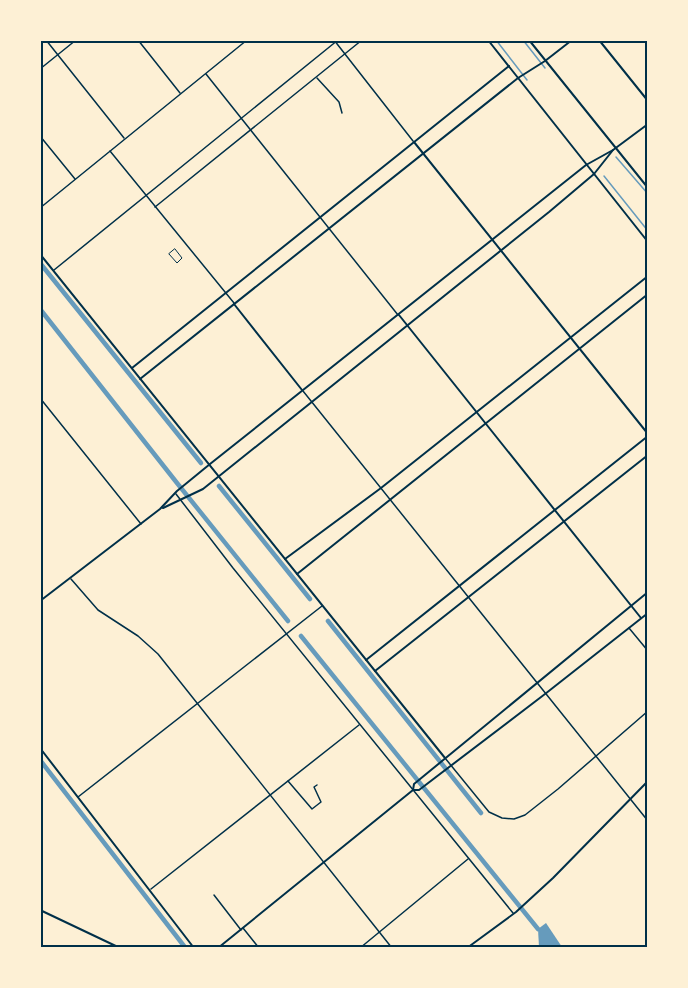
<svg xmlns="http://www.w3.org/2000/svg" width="688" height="988" font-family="Merriweather,serif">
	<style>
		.water { fill: #669bbc }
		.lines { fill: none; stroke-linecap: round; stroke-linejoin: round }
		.stream { stroke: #669bbc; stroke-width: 1.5 }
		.canal { stroke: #669bbc; stroke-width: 4.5 }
		.service { stroke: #003049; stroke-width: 1 }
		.minor { stroke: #003049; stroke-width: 1.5 }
		.tertiary { stroke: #003049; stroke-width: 2 }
		.secondary { stroke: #003049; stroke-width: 2 }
		.neatline { fill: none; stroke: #003049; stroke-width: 2 }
	</style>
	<rect width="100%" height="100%" fill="#fdf0d5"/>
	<!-- water -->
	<polygon class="water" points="546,923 562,947 539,947 538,929"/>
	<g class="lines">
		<!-- stream -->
		<g class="stream">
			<polyline points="496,40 527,80"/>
			<polyline points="523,40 545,68"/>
			<polyline points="616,157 648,194"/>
			<polyline points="604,176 648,231"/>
		</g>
		<!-- canal -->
		<g class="canal">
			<polyline points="40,263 201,463"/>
			<polyline points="40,309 177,483 288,621"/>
			<polyline points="219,486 310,599"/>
			<polyline points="328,621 481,813"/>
			<polyline points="301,636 538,929"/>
			<polyline points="40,760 184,946"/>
		</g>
		<!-- service -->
		<polygon class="service" points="175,249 182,258 177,263 169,254"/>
		<!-- minor -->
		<g class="minor">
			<polyline points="46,40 124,138"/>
			<polyline points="138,40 180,93"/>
			<polyline points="334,40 413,141"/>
			<polyline points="40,69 76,40"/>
			<polyline points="206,74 398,315"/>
			<polyline points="317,78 339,102 342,113"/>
			<polyline points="40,136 75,179"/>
			<polyline points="110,151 234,303"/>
			<polyline points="155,207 362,40"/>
			<polyline points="40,208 247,40"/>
			<polyline points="54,270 338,40"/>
			<polyline points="303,391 648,821"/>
			<polyline points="40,398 141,524"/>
			<polyline points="176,494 233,568 513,913"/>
			<polyline points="71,579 98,610 138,636 158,654 392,948"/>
			<polyline points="629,628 648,651"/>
			<polyline points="445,758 489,812 502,818 514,819 525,815 558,789 648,711"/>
			<polyline points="288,781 312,809 321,802 314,787 317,785"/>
			<polyline points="78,797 322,606"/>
			<polyline points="151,889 359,725"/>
			<polyline points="214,895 241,930"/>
			<polyline points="243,928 259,948"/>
			<polyline points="360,948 468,859"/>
		</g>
		<!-- tertiary -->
		<g class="tertiary">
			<polyline points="488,40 648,242"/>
			<polyline points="529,40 648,188"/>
			<polyline points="599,40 648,101"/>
			<polyline points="414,142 648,434"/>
			<polyline points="40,254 445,758"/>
			<polyline points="234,304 302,390"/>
			<polyline points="399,315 641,618"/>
			<polyline points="132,368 509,66"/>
			<polyline points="140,379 518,78 545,61 572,40"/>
			<polyline points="285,559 381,488 648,276"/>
			<polyline points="297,574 648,294"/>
			<polyline points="366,660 648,436"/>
			<polyline points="375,671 648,455"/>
			<polyline points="40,910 120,948"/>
			<polyline points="467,948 516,912 553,878 648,781"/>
		</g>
		<!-- secondary -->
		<g class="secondary">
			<polyline points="163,508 203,489 549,212 594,174 613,150 648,124"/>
			<polyline points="40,601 160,509 177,491 210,464 586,165 613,150"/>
			<polyline points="40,748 194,948"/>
			<polyline points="413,790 414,784 648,592"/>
			<polyline points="414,790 419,790 545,694 648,613"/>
			<polyline points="218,948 413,790"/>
		</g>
	</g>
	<!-- border -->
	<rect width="688" height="988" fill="none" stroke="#fdf0d5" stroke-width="84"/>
	<rect x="42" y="42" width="604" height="904" class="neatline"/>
</svg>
